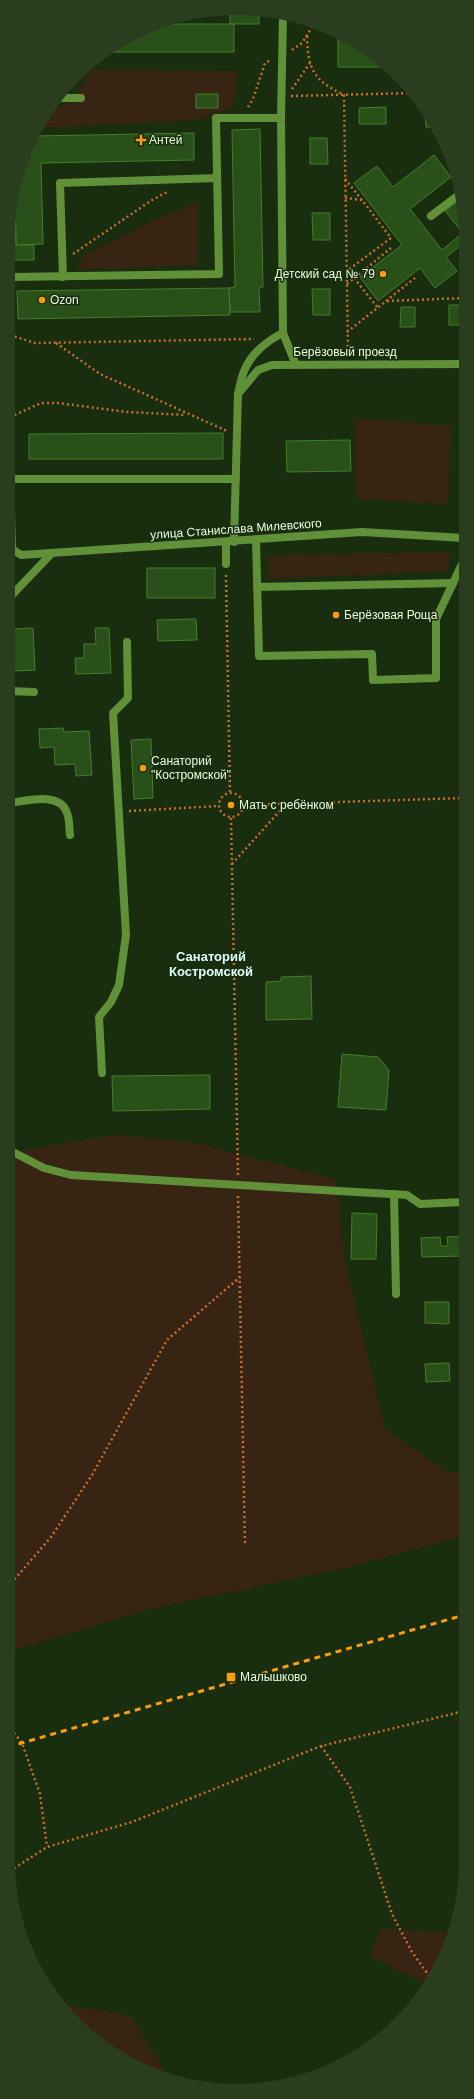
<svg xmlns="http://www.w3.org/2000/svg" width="474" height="2099" font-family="Arial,sans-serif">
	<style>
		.green { fill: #382412 }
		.building { fill: #2a501a; stroke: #437e2a }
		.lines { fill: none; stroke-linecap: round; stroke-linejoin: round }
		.path { stroke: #c86e27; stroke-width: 2.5; stroke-dasharray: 2 3; stroke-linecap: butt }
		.service { stroke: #609037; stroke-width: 8 }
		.minor { stroke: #609037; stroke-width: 8 }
		.rail { stroke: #ff9d08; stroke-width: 3; stroke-dasharray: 6 5; stroke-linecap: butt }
		.poi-dot { fill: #ff9d08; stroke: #192d0f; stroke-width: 1.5 }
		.labels { text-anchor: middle; stroke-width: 3; stroke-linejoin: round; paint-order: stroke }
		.poi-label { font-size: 12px; fill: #e9ffdc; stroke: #192d0f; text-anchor: start }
		.street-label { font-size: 12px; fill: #e9ffdc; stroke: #192d0f }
		.neighbourhood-label { font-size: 13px; font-weight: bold; fill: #defffb; stroke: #192d0f }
	</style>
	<rect width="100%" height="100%" fill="#192d0f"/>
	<!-- green -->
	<g class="green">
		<polygon points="92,70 238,71 233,107 199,120 37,128 39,122 53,106 68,105"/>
		<polygon points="197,203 197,265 78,270 82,256 163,216"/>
		<polygon points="354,418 451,426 448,504 357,499"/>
		<polygon points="451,552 447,571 268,579 269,555"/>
		<polygon points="112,1135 191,1142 336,1179 345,1261 385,1429 449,1473 464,1471 464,1536 350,1567 154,1608 8,1652 9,1153"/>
		<polygon points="380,1929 450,1932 435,1976 428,1985 370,1956"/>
		<polygon points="59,2003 131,2016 168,2076 136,2067 65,2013"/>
	</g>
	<!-- building -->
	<g class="building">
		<polygon points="259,11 259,24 230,24 230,12"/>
		<polygon points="162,24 234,24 234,52 104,52"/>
		<polygon points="338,32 388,67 338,67"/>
		<rect x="196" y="94" width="22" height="14"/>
		<polygon points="386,107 386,124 359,124 359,108"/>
		<polygon points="425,112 436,127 426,127"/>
		<polygon points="260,129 263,287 259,287 260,312 230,312 229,288 235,287 232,130"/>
		<polygon points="194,133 194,160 41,163 43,244 16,245 15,193 34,136"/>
		<polygon points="310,138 327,138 328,164 310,164"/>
		<polygon points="434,155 451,177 410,209 442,250 463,233 445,211 461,198 464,207 464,243 446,257 457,271 435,288 420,268 378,301 360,277 402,245 354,183 377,166 393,187"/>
		<polygon points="15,193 16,245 34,245 34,260 10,260 10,207"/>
		<polygon points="312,213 330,213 330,240 313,240"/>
		<polygon points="229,288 230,315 18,319 17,291"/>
		<polygon points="312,289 330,289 330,315 313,315"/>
		<rect x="449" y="305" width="14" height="20"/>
		<polygon points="401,307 415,307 415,327 400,327"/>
		<polygon points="223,433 223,459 29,459 29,434"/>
		<polygon points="350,440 351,471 287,472 286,441"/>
		<rect x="147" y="568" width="68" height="30"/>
		<polygon points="196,619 197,640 158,641 157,620"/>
		<polygon points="33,628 35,670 14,671 12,629"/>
		<polygon points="95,628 109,628 111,673 76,674 75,658 84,658 84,644 96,644"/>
		<polygon points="63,728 64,732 89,731 92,775 76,776 75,764 55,765 54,747 40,748 39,729"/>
		<polygon points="151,739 153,798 134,799 131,740"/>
		<polygon points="311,976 312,1019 266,1020 266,982 281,981 281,977"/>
		<polygon points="9,1046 10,1124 9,1124"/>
		<polygon points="342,1054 378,1057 389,1070 386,1110 338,1107"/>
		<polygon points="210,1075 210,1109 113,1111 112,1076"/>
		<polygon points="352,1213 377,1214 376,1259 351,1259"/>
		<polygon points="463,1236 464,1256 422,1257 421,1238 440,1237 441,1246 448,1246 447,1237"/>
		<polygon points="425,1302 449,1302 449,1324 425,1323"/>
		<polygon points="449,1363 450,1381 426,1382 425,1364"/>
	</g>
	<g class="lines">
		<!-- path -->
		<g class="path">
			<path d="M307,36C308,69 313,80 344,95L348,351"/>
			<polyline points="292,50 302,43 314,24"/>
			<polyline points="292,89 310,63"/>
			<polyline points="291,96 412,93"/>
			<polyline points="248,107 253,99 265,63 271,60"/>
			<polyline points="345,179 362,200"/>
			<polyline points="345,198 362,200 391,238 347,271"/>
			<polyline points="73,254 152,200 169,191"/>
			<polyline points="354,278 378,308"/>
			<polyline points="347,284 391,248"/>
			<polyline points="387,301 464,298"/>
			<polyline points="347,332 415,278"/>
			<polyline points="10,335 35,343 254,339"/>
			<polyline points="56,343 100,374 227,431"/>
			<polyline points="10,417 41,403 58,403 127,412 186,415"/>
			<polyline points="226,575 230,793"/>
			<circle cx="231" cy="805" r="12"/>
			<polyline points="243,805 464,798"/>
			<polyline points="129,811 218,806"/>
			<polyline points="231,818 238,1175"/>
			<polyline points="232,864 286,804"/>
			<polyline points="238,1196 245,1545"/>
			<polyline points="8,1587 51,1537 92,1475 167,1340 239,1278"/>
			<polyline points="8,1725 22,1743 40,1794 47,1847"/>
			<polyline points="321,1746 350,1787 392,1914 412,1952 432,1980"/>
			<polyline points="10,1871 47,1847 132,1822 321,1746 464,1711"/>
		</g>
		<!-- service -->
		<g class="service">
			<polyline points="283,15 281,118 283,333 296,365"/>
			<polyline points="60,98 81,98"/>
			<polyline points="431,216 460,194"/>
			<polyline points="10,277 219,274 216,118 281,118"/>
			<polyline points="63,277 60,183 217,178"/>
			<path d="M238,394C240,386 241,377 245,369C252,353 268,340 283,333"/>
			<polyline points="10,479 236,479"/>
			<polyline points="256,540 259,656 372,654 373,680 436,678 436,619 464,560"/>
			<polyline points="226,542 226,564"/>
			<polyline points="10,549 12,549 10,475"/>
			<polyline points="257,587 453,583"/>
			<polyline points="10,597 52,553"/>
			<polyline points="9,691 34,692"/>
			<path d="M9,803C26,801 60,791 67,813C70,820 69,828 70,835"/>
			<polyline points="102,1073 99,1017 111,1002 119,985 126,935 113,713 128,698 127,642"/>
			<polyline points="9,1150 44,1168 71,1175 407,1195 420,1204 464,1202"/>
			<polyline points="394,1194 396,1294"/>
		</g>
		<!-- minor -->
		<g class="minor">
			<polyline points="234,542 238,394 258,370 272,365 464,364"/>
			<polyline points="12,549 21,555 362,532 464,538"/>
		</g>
		<!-- rail -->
		<polyline class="rail" points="8,1747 464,1615"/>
	</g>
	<!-- markers -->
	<g class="poi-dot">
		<path d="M139 134h4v4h4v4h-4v4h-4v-4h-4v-4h4z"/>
		<circle cx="383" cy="274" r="4"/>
		<circle cx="42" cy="300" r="4"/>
		<circle cx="336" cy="615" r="4"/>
		<circle cx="143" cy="768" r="4"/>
		<circle cx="231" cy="805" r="4"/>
		<rect x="226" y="1672" width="10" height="10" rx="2"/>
	</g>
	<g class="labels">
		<!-- poi labels -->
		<g class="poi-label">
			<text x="149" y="144">Антей</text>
			<text x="375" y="278" text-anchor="end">Детский сад № 79</text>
			<text x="50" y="304">Ozon</text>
			<text x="344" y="619">Берёзовая Роща</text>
			<text x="151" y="765">Санаторий<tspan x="151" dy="14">"Костромской"</tspan></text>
			<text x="239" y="809">Мать с ребёнком</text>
			<text x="240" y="1681">Малышково</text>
		</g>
		<!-- street labels -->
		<g class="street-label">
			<text x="345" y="356">Берёзовый проезд</text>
			<text transform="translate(236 529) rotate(-4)" y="4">улица Станислава Милевского</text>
		</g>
		<!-- neighbourhood labels -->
		<g class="neighbourhood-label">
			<text x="211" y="961">Санаторий<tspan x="211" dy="15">Костромской</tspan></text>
		</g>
	</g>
	<!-- crop -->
	<path d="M0 0H474V2099H0ZM237 15H237A222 222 0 0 1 459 237V1862A222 222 0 0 1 237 2084H237A222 222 0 0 1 15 1862V237A222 222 0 0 1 237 15Z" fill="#2a3e1f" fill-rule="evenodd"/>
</svg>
